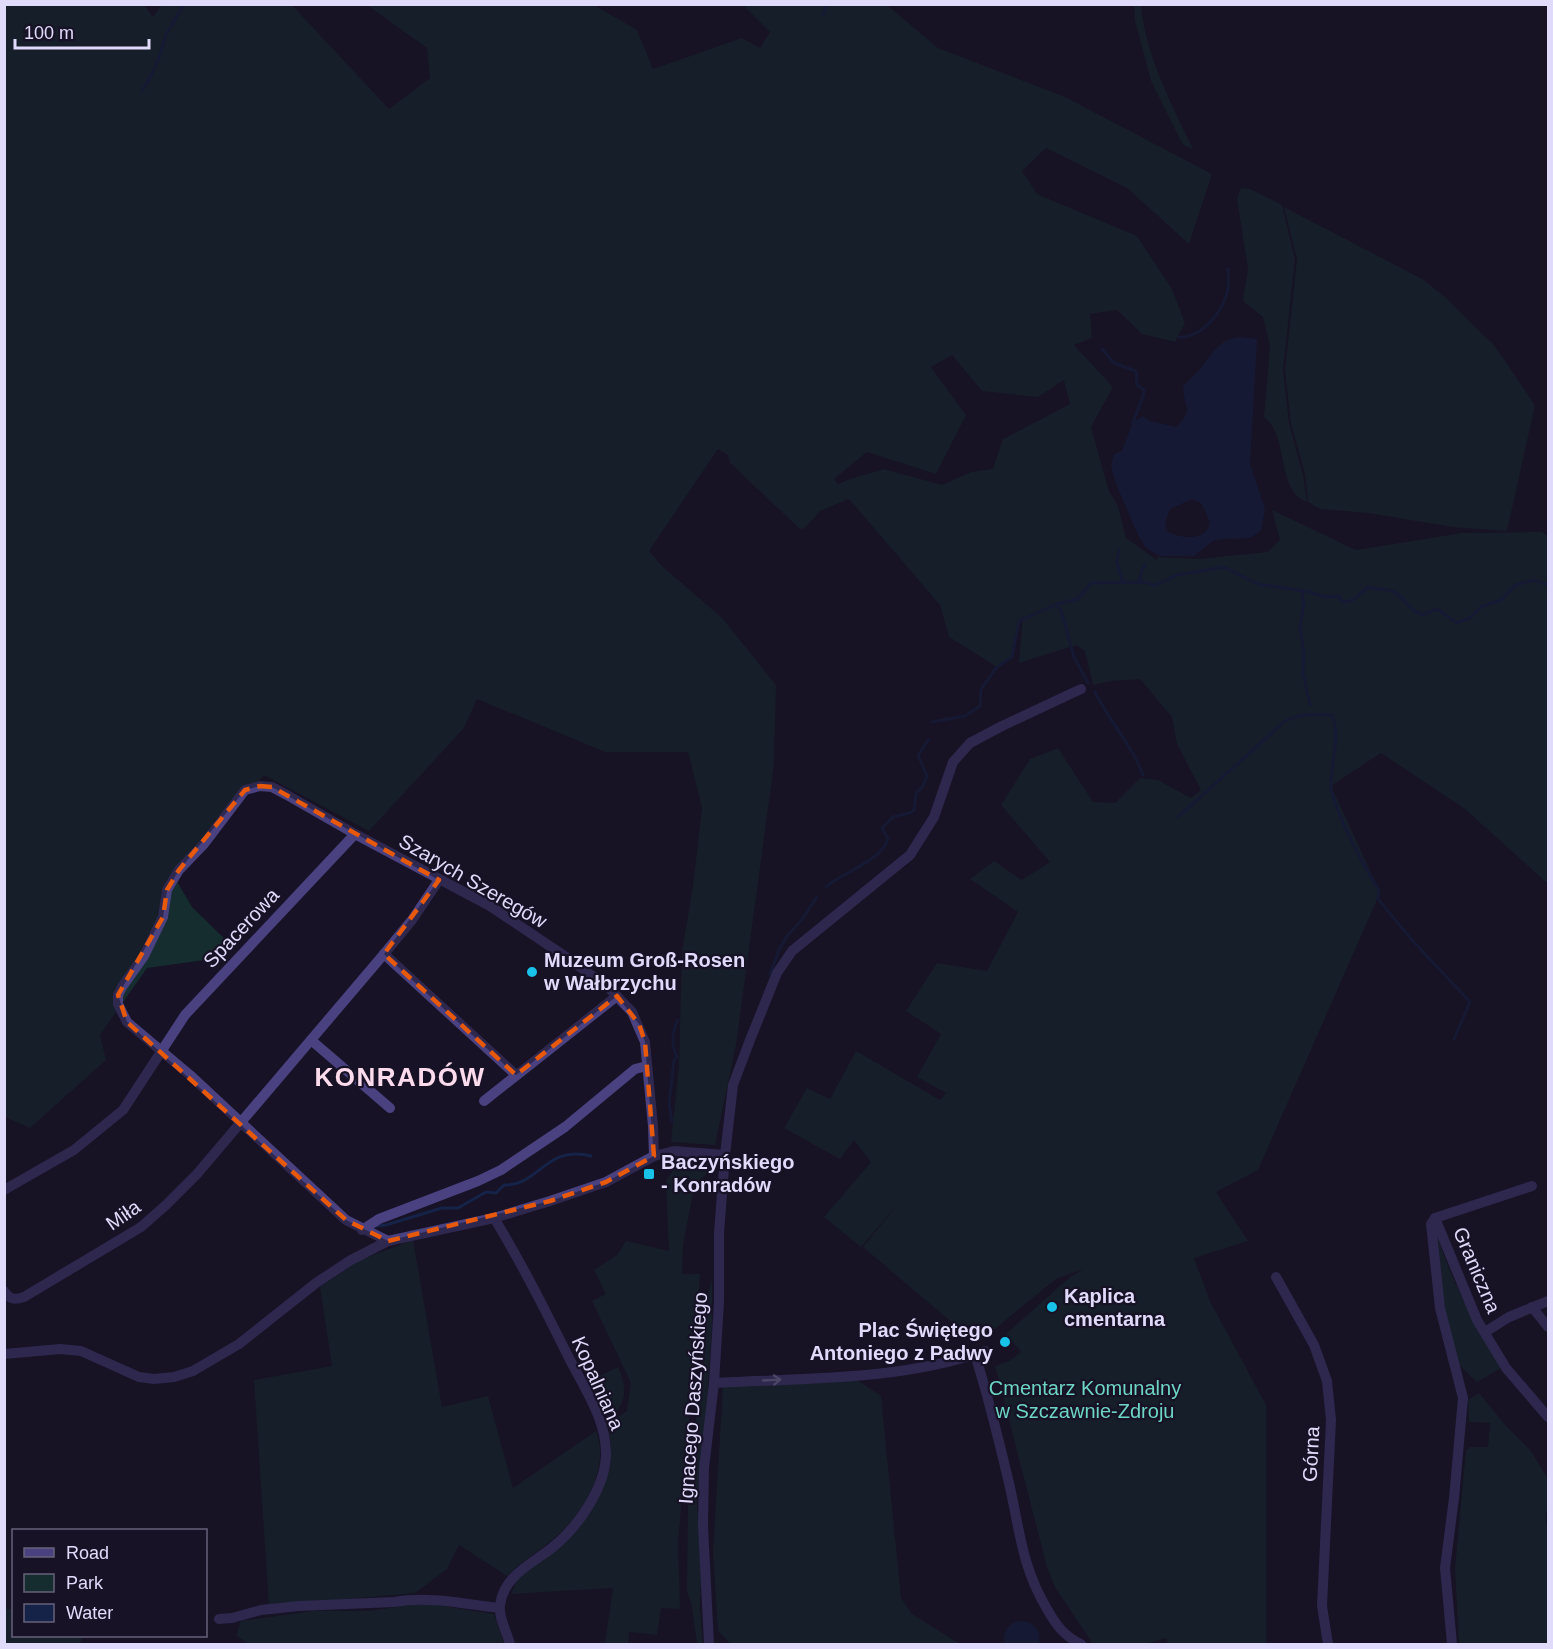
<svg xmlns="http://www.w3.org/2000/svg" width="1553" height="1649" font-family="Helvetica,sans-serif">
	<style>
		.green { fill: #152d2f; fill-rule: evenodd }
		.water { fill: #142347; fill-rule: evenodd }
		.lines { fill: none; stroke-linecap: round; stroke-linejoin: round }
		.stream { stroke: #142347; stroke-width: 3 }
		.street { stroke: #494180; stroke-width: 10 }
		.oneway { stroke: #8d86b7 }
		.marked { fill: none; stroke: #e8590c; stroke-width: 4.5; stroke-dasharray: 12 8; stroke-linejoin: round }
		.poi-dot { fill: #18c2e9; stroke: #171225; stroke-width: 2 }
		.labels { text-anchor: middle; stroke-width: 4.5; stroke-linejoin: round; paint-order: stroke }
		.street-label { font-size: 20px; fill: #e0dafb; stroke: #171225 }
		.poi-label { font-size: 20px; font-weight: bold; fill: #e0dafb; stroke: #171225; text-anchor: start }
		.park-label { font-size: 20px; fill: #6cd5c4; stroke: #171225 }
		.district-label { font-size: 26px; font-weight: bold; letter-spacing: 1.5px; fill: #fcdbed; stroke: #171225 }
	</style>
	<rect width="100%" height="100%" fill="#171225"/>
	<!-- green -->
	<g class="green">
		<path d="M4,5H144L153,17L162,5H292L389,109L430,78L427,48L367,5H594L637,30L653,69L742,38L760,48L770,32L743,5H887L938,48L1065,97L1212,174L1189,244L1127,188L1046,148L1022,171L1037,194L1137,236L1172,289L1185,323L1175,342L1142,334L1117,310L1090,314L1092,338L1074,345L1113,387L1091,427L1109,491L1118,506L1126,538L1157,560V557L1199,559L1267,552L1280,540L1272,510L1356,550L1462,533L1542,532L1548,537V884L1465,809L1381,753L1331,786L1379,890L1376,902L1258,1170L1216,1192L1248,1241L1194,1258L1210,1301L1266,1405V1644H1168L1166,1638L1145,1644H1093L1055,1587L1047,1567L995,1366L1009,1361L1021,1352L1006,1334L1070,1277L1083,1269L1056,1279L979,1342L955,1325L863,1247L902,1199L861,1247L824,1217L871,1162L854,1140L840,1159L784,1128L807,1088L830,1099L856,1051L940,1100L946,1093L917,1077L941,1034L906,1011L937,963L987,971L1018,912L970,879L994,861L1022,880L1050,862L1001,805L1030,759L1058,748L1093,802L1115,803L1140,778L1158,780L1191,798L1201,790L1177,744L1172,717L1140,679L1111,681L1093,685L1085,651L1076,645L1019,663L1023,613L1012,657L997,667L949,637L940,605L849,499L820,511L805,528L800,529L730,463L728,455L718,449L649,551L662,566L722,618L776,685L774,764L736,1045L715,1145L671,1142L679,1066L682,951L693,886L702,808L688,752H605L477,699L464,728L369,831L264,775L175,878L192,907L229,943L205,960L147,968L100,1035L106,1060L30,1128L5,1117ZM952,355L982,391L1038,397L1064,380L1070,404L1003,439L993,469L971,472L942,485L884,469L850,479L838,484L834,479L867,452L936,474L966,415L931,367Z"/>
		<path d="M1134,5H1141C1146,56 1171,103 1193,149L1183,145L1151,81L1135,21Z"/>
		<path d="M1241,188L1250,189L1282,205L1295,259L1283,370L1289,423L1303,475L1307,502C1275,490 1290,437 1264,417L1270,346L1263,317L1244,302L1243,299L1248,269L1237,199Z"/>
		<polygon points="1284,207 1424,280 1446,298 1494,345 1535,405 1507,531 1452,527 1368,513 1320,509 1308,502 1305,474 1291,424 1285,370 1297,259"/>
		<polygon points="680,1159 708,1161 714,1165 694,1188 683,1245 682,1274 700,1274 696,1342 678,1542 680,1609 661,1608 657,1635 629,1632 628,1644 605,1644 613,1588 511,1594 517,1581 599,1495 610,1467 611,1445 608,1424 627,1411 631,1383 592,1301 606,1294 594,1270 617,1255 626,1241 669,1251 666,1181"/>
		<path d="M1435,1228C1449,1278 1475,1324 1501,1368L1477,1382L1459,1365L1442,1302Z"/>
		<path d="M413,1240L442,1407L488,1396L513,1488L596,1431C610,1467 585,1511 558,1535C542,1550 522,1560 507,1576L459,1545L447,1569L415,1593L269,1606L254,1380L332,1366L320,1287L360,1260Z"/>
		<polygon points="712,1278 712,1327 706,1417 697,1500 701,1578 700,1606 703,1644 697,1644 692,1607 687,1591 688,1502 708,1295"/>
		<path d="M618,1367C627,1386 628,1407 607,1418L589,1381Z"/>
		<polygon points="854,1378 881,1396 901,1598 912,1614 960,1644 731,1644 718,1631 713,1552 723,1386"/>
		<polygon points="1479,1393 1506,1426 1531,1451 1548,1479 1547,1499 1548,1500 1548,1511 1546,1511 1546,1523 1548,1524 1548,1644 1459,1644 1455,1568 1466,1450 1470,1447 1488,1447 1490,1423 1469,1422 1468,1400"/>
		<polygon points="423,1603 494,1614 504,1644 248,1644 236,1635 241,1621 313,1611 369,1611"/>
		<polygon points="4,1608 13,1610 14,1636 83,1636 80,1644 5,1644"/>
	</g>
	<!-- water -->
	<g class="water">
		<path d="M1240,337L1257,339L1250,464L1265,509L1261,531L1250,538L1222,539L1213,541L1194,556H1159L1146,548L1138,535L1116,484L1111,465L1114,454L1122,451L1133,422L1143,416L1150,421L1176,427C1195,407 1184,410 1183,387C1188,380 1195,375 1200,369C1212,354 1219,339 1240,337ZM1192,499L1201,503L1210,522C1207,542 1181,539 1167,531L1165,523L1170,509Z"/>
		<path d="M1019,1621C1034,1621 1041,1630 1039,1644H1005C1002,1632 1008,1624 1019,1621Z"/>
	</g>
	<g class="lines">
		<!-- stream -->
		<g class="stream">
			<polyline points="823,15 827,4"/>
			<polyline points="142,91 151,76 159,58 166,35 184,4"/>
			<path d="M1179,337C1203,338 1224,310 1228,289C1229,283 1228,275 1228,269"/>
			<polyline points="1102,349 1114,363 1136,371 1137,385 1144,390 1143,397 1133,422"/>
			<polyline points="1119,550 1117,562 1123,583"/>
			<polyline points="1140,582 1141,573 1145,565"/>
			<polyline points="1302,592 1304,604 1300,626 1304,654 1303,673 1310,705"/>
			<polyline points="1057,605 1061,610 1074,657 1088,683"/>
			<path d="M1095,692C1109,721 1132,745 1143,775"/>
			<path d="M932,722L965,716L980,706L981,689L997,667L1012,657L1019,621L1057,604L1078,599L1091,583L1143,582L1155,585L1177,575L1224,567L1258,584L1310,592L1325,597L1338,596L1343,602L1353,600L1368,587C1377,590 1392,589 1396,593C1408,601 1405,607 1422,615L1437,609L1457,623L1471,617L1481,607L1501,600L1515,585L1534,580L1548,585"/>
			<path d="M1178,817L1285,721C1300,714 1315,714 1332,715C1341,737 1331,761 1331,784C1331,806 1366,870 1379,890L1378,899L1411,939L1470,1002L1454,1039"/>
			<path d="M826,887C842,872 881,862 888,839L882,828L893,817L910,813L914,810L916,793L923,786L927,776L918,755L929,739"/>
			<polyline points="770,974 779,950 787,936 801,921 817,897"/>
			<path d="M672,1121L669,1103L674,1060L677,1057C671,1045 672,1032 678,1020"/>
			<path d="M377,1226L386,1225L442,1208H458L486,1192L496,1193L504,1185C538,1187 546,1144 591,1156"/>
		</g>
		<!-- street -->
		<g class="street">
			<polyline points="384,954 516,1075"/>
			<polyline points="311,1040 390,1108"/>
			<polyline points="484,1101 617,996"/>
			<polyline points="1532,1186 1435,1218 1477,1320 1506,1368 1548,1417"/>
			<polyline points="4,1190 74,1150 123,1110 185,1015 355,834"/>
			<path d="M494,1218C521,1262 544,1308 567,1354C582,1385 607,1419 606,1455C605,1488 578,1527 553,1547C532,1564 504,1575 500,1605C498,1616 507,1633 510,1644"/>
			<polyline points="1435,1218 1431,1224 1440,1308 1463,1398 1454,1498 1445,1568 1452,1644"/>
			<polyline points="362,1230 379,1219 478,1181 501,1170 565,1127 635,1069 647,1066"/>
			<polyline points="388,1241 346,1220 190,1075 127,1022 118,1004 118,995 122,987 144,956 163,917 167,890 179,870 204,844 245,790 260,786 272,787 287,795 355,834 490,906 569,959 609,988 632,1012 645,1042 653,1126 654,1156"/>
			<polyline points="1276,1277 1314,1345 1327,1381 1331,1420 1322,1606 1328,1644"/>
			<path d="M4,1291C10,1300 15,1300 24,1297L141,1227L166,1205L197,1174L384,954L412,920L439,880"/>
			<polyline points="1532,1307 1548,1327"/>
			<polyline points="1485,1332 1509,1317 1548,1301"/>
			<polyline points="4,1354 60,1349 81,1351 139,1377 154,1379 174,1377 193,1371 239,1344 316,1283 351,1260 388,1241 494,1218 550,1201 606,1182 654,1156 674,1151 725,1155"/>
			<path d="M975,1355C988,1395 998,1437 1008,1479C1020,1528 1020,1563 1047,1609C1056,1625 1064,1636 1081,1644"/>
			<path d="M714,1383C803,1378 899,1381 985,1351"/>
			<path d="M219,1619L232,1618L261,1610L299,1606L394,1602C430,1596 464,1604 499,1608"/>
			<polyline points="709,1644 703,1526 704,1468 714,1383 719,1302 719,1233 725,1155 733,1085 750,1040 777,973 792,951 910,855 934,817 953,762 970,743 1002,726 1081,689"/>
		</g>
	</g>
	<!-- one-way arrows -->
	<defs><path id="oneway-shaft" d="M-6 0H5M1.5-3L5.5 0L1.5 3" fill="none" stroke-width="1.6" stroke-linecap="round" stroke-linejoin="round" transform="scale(1.5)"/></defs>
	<use class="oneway" href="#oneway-shaft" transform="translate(772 1380) rotate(-3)"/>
	<!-- marked area -->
	<path d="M0 0H1553V1649H0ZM260,786L272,787L439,880L384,954L516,1075L617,996L639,1024L645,1042L654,1156L606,1182L550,1201L388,1241L346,1220L127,1022L118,995L163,917L167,890L179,870L245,790Z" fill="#171225" fill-opacity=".55" fill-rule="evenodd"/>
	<path class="marked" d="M260,786L272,787L439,880L384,954L516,1075L617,996L639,1024L645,1042L654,1156L606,1182L550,1201L388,1241L346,1220L127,1022L118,995L163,917L167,890L179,870L245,790Z"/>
	<!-- markers -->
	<g class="poi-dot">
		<circle cx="532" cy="972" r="6"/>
		<rect x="643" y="1168" width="12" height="12" rx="3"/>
		<circle cx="1052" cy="1307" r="6"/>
		<circle cx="1005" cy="1342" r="6"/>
	</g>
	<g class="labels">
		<!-- street labels -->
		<g class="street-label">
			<text transform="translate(473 881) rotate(30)" y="7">Szarych Szeregów</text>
			<text transform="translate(241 928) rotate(-47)" y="7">Spacerowa</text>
			<text transform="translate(123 1215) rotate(-35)" y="7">Miła</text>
			<text transform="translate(1477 1270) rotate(67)" y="7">Graniczna</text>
			<text transform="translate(598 1383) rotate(66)" y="7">Kopalniana</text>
			<text transform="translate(693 1398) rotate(-86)" y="7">Ignacego Daszyńskiego</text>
			<text transform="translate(1311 1454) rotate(-87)" y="7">Górna</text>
		</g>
		<!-- poi labels -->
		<g class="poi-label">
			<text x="544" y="967">Muzeum Groß-Rosen<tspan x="544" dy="23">w Wałbrzychu</tspan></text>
			<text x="661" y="1169">Baczyńskiego<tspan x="661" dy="23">- Konradów</tspan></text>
			<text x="1064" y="1303">Kaplica<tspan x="1064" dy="23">cmentarna</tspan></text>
			<text x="993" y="1337" text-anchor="end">Plac Świętego<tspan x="993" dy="23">Antoniego z Padwy</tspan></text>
		</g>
		<!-- park labels -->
		<g class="park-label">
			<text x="1085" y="1395">Cmentarz Komunalny<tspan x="1085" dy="23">w Szczawnie-Zdroju</tspan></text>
		</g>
		<!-- district labels -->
		<g class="district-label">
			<text x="400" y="1086">KONRADÓW</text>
		</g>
	</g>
	<!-- border -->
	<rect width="1553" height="1649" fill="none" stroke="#e0dafb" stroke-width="12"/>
	<!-- legend -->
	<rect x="12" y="1529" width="195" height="108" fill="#171225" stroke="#67627b" stroke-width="1.5"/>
	<rect x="24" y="1548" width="30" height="9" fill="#494180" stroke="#67627b" stroke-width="1.5"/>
	<text x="66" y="1559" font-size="18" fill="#e0dafb">Road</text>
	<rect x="24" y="1574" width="30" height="18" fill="#152d2f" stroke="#67627b" stroke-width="1.5"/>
	<text x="66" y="1589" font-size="18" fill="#e0dafb">Park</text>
	<rect x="24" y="1604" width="30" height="18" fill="#142347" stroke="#67627b" stroke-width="1.5"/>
	<text x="66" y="1619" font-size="18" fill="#e0dafb">Water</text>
	<!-- scale -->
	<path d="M15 39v9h134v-9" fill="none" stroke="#e0dafb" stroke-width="3"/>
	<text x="24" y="39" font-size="18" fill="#e0dafb" stroke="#171225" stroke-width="4.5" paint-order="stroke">100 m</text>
</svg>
